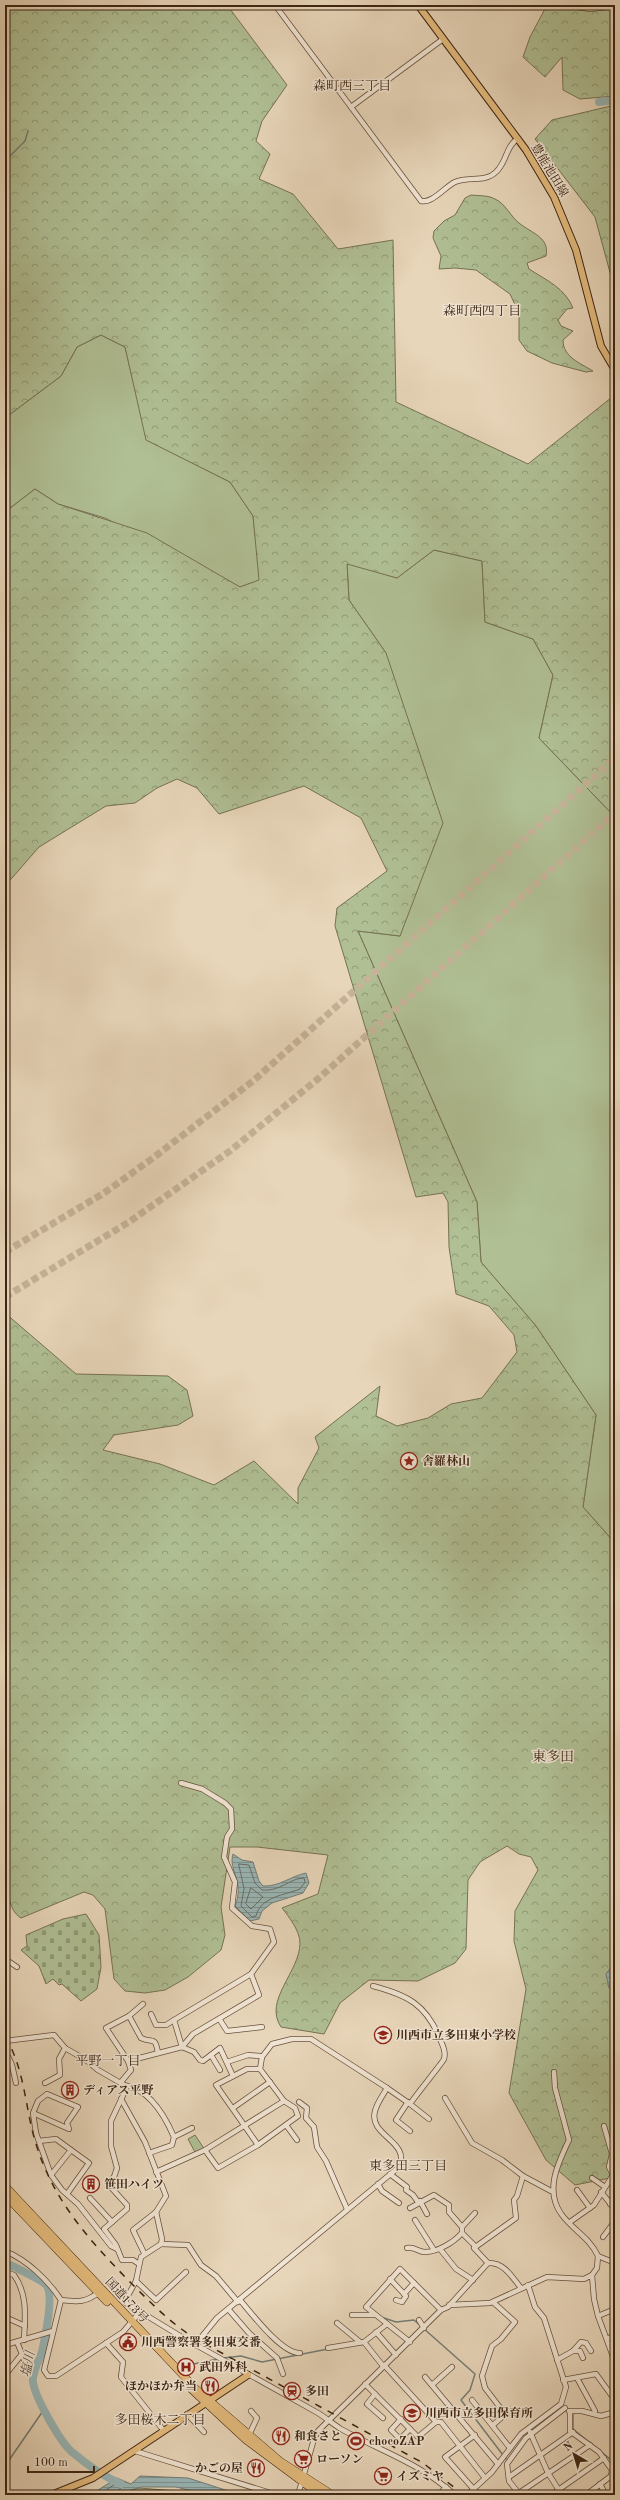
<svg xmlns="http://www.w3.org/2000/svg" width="620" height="2500" font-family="'Old Standard TT','Noto Serif JP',serif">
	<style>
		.green { fill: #b0bf94; stroke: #767254 }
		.forest { fill: url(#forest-crowns); stroke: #767254 }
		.cemetery { fill: url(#cemetery-stones); stroke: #767254 }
		.water { fill: url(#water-rules); stroke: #747d76 }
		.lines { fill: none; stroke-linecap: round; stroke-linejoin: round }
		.shore { stroke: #6b6e66; stroke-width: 1 }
		.stream { stroke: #747d76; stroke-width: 1.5 }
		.river { stroke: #99b7b8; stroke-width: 8 }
		.highway-tunnel { stroke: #c6b399; stroke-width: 7; stroke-dasharray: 7 3.5; stroke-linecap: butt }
		.minor-casing { stroke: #68513d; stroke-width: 6 }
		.major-casing { stroke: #3d2513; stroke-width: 8 }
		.highway-casing { stroke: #3d2513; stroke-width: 8 }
		.minor { stroke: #f0e4d2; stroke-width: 4.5 }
		.major { stroke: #e4bb7d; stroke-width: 6 }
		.highway { stroke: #e4bb7d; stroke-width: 7 }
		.rail { stroke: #3d2513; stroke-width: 1.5; stroke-dasharray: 7 7; stroke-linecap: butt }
		.labels { text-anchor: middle; stroke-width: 3; stroke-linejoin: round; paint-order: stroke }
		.street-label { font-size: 12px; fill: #3d2513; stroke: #f0e4d2 }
		.poi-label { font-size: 12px; font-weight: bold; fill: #3d2513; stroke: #f0e4d2; text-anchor: start }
		.neighbourhood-label { font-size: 13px; fill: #3d2513; stroke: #f0e4d2 }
		.water-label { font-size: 13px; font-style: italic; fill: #544a3c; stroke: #f0e4d2 }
		.quarter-label { font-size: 14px; fill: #3d2513; stroke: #f0e4d2 }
	</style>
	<defs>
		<pattern id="forest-crowns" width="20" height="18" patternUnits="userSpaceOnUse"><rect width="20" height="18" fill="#b0bf94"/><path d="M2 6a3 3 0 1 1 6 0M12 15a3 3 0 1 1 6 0" fill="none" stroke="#909b78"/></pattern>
		<pattern id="cemetery-stones" width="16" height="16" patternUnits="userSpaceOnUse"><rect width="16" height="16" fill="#b0bf94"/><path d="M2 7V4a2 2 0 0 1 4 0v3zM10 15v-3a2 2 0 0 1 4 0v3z" fill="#909b78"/></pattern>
		<pattern id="water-rules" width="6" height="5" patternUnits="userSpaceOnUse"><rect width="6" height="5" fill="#99b7b8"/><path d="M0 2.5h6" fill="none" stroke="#7e9594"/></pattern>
	</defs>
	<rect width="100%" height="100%" fill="#e8d6ba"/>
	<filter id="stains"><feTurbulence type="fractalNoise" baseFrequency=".005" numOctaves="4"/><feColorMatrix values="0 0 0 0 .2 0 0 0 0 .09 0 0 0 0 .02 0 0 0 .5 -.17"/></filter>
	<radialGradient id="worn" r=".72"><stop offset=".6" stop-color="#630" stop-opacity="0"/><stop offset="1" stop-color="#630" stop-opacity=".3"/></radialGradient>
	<!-- green -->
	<g class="green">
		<polygon points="101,335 125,347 147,440 230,482 253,516 260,580 240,587 105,518 58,504 35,489 5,512 5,418 61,376 77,347"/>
		<polygon points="434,550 482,561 485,622 533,639 553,675 539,738 615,817 615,1543 583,1507 596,1415 536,1326 481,1262 477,1202 358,931 400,936 386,653 349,600 347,563 397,578"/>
		<polygon points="195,2135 205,2150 196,2154 188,2139"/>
		<polygon points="139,2488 177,2491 193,2495 113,2495"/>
	</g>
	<!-- forest -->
	<g class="forest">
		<path d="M5,5H227L287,85L262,121L256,141L270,154L259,179L293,194L338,249L393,240L396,402L528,464L611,398L615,399V817L539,738L553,675L533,639L485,622L482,561L434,550L397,578L347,564L349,600L386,653L443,823L400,936L358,931L477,1202L481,1262L536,1326L596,1415L583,1507L615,1543V2177L575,2185L546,2160L509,2093L526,1989L514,1941L515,1911L538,1870L531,1857L519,1854L507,1846L480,1862L468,1880L466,1949L455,1963L418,1981L369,1980L340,2003L324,2034L281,2027C263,2000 300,1972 300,1943C300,1931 289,1917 282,1908L318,1894L328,1855L257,1847H230L221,1907L225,1935L221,1950L188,1977L165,1990L145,1993L125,1991L114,1979L105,1909L93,1895L84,1892L21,1918C7,1910 7,1884 5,1870V1313L76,1374L168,1376L187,1390L193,1416L178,1425L114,1435L103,1450L160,1464L214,1485L254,1461L298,1504V1488L319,1448L315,1437L380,1386L376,1416L397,1426L428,1418L451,1404L482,1398L517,1352L514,1335L489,1306L456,1294L449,1247L448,1202L443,1193L416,1197L335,926L337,908L387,871L361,818L304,786L219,814L197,788L177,779L157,788L135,803L106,806L39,847L5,886V512L35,489L58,504L147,533L240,587L259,580L253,516L230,482L146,440L125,347L101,335L77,347L61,376L5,418Z"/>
		<polygon points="547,5 615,5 615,96 580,99 563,90 562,57 545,77 523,57 530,37"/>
		<polygon points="615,105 615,330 615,291 595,217 535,139 552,120"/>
		<path d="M471,195C479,196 488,195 495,199C505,203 511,217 519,223C531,233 550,237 546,256L527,263L529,269C546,280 565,288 573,308L567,309L558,320L561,326L573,331L563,340C563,357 580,363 593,371L586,372L552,363L527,351L519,340V313L510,294L476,270L455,268L439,269L441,256L433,238L434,231L444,221L455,215L465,198Z"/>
	</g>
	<!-- cemetery -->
	<polygon class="cemetery" points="86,1914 99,1935 101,1967 97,1989 81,2001 62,1984 59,1985 53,1979 46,1984 39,1966 21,1950 27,1946 26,1935 63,1919"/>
	<!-- water -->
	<g class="water">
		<path d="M233,1854L242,1860L253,1862L259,1881L263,1886C279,1887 291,1876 306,1873L309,1883L303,1893L272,1903L262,1911L259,1919L250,1921L235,1906C245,1882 228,1870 233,1854Z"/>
		<polygon points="615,1962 615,1992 609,1988 606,1974"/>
		<polygon points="140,2476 188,2478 241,2495 209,2495 176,2487 142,2487 112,2495 95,2495 92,2490 95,2492 117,2478 131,2484"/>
	</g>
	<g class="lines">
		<!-- shore -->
		<g class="shore">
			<path d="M239,1864L249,1865L255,1883L262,1890C280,1892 290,1878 304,1878L305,1882L300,1889C285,1895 260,1897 256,1916L252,1917L241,1906L244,1889Z"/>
			<polygon points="251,1888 263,1897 251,1909 246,1904"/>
			<polyline points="98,2495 117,2483 122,2487 117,2491 116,2495"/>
		</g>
		<!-- stream -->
		<g class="stream">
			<polyline points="5,161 25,141 28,131"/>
			<polyline points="384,2318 396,2322 414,2320 475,2374 470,2390 461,2400 506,2459"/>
			<polyline points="223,2358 241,2356 262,2362 328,2349"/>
			<path d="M187,2366C198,2362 207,2361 219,2359"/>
			<polyline points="573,2413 573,2429 615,2463"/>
			<polyline points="5,2466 45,2408"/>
			<polyline points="610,2495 615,2481"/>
		</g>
		<!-- river -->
		<g class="river">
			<polyline points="599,102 615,100"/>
			<path d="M5,2263C13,2266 44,2281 47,2286C54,2297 45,2338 42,2352C39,2360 34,2369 33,2378C31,2392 61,2443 72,2452C86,2464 105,2477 121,2484"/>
		</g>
		<!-- highway-tunnel -->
		<g class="highway-tunnel">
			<polyline points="5,1252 104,1193 153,1158 253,1081 615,758"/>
			<polyline points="5,1297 129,1222 230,1151 319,1078 615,813"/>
		</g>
		<!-- minor casing -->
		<g class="minor-casing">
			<g id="minor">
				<path d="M275,5L421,201C432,204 446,186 455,182C469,176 485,183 496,172C507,162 505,148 517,139"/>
				<polyline points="565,5 590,9 615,6"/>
				<polyline points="351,107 443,39"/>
				<polyline points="181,1783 202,1789 225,1803 231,1809 232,1829 227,1837 224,1857 235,1882 232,1908 252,1926 270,1929 274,1942 251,1974 174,2020 182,2047"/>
				<polyline points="5,1959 17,1967"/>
				<path d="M373,1986C407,1995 426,2004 440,2039C443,2046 446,2052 444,2059C443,2062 415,2096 410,2104L387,2088"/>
				<polyline points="151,2014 156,2025 166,2025 174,2020"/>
				<path d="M129,2016L141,2038C153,2044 155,2035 158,2053"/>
				<polyline points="220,2020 227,2031 262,2027"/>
				<polyline points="5,2041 54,2035 65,2048 86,2060 98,2070 124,2085 126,2089 111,2121 111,2146 117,2168 114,2177 107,2183 127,2205 127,2209 104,2229 116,2245 122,2260 133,2260 139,2264"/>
				<polyline points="182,2047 194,2052 200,2060 203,2061 220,2048 233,2076"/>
				<polyline points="5,2050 12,2065 16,2083"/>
				<polyline points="211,2055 220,2070"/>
				<polyline points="128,2061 106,2028 129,2016 143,2004"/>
				<polyline points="227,2062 248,2055 260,2056"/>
				<path d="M554,2072L555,2088L569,2140C558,2163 544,2191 562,2215C573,2230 590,2238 598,2256"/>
				<polyline points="121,2082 131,2070 128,2061 182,2047 193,2034 259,1995 251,1974"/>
				<polyline points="45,2083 60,2075 59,2059 65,2048"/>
				<path d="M124,2085C149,2089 165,2116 174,2137L172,2145L149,2153"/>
				<path d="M445,2098L472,2143L502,2160L523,2176L517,2196L514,2200L516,2218L474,2248L488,2263C504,2262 512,2277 521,2288"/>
				<path d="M121,2099L145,2142L166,2196L156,2212L162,2239L161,2244L141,2257L136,2281L126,2299V2303L180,2336L318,2413C326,2418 333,2424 341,2429C382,2452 418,2462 455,2495"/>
				<polyline points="299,2102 307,2108 306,2118 314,2127 317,2147 326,2161 347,2209"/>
				<polyline points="408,2102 396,2120 410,2131"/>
				<polyline points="410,2104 429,2119"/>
				<polyline points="233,2108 270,2082"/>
				<polyline points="33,2113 69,2129 67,2123 78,2107 47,2094 38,2101 33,2113 36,2133 51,2175 62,2190 78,2204 111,2246 117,2249"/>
				<polyline points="286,2125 297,2140"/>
				<polyline points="174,2137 192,2128"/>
				<polyline points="39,2141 56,2139 71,2150"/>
				<polyline points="258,2145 216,2085 247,2069 260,2069"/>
				<polyline points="205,2150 218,2168 258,2145 298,2116 295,2108 284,2101"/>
				<path d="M156,2172L205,2150L284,2101L260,2069L262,2057L272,2044L292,2039H311L387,2088C383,2095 377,2103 375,2111C368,2136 411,2141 399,2167L217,2318L195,2345"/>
				<polyline points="390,2174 407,2187 406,2190 413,2195 418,2202"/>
				<polyline points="51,2175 71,2150 89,2163 67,2194"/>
				<polyline points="523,2176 551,2191"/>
				<polyline points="592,2178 605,2187"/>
				<polyline points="378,2184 382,2191 399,2203"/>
				<polyline points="577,2190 590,2208"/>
				<polyline points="601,2192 614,2208"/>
				<polyline points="90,2198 112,2222"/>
				<polyline points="420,2201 427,2214"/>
				<polyline points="610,2204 615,2197"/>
				<polyline points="410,2208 434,2195 449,2205 449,2212 462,2227 462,2233"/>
				<polyline points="415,2220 434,2250"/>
				<polyline points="570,2222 594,2205 613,2175 609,2167 612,2154 604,2126"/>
				<polyline points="462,2227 475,2213"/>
				<polyline points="603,2237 615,2221"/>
				<polyline points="161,2244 188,2245 201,2265 216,2276 238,2302"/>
				<path d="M407,2248C414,2246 418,2252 425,2252C438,2252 454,2242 462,2233L476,2247"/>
				<polyline points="440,2249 456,2269 473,2280"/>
				<path d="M5,2251C27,2260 48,2280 61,2300"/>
				<polyline points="144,2253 133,2230 156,2212"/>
				<polyline points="592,2275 597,2268 598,2256 615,2263"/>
				<path d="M5,2276L8,2273L14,2275C28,2295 25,2316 24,2340"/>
				<polyline points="390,2279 406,2296 402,2302 396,2300"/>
				<polyline points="136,2281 156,2300 186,2272"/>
				<path d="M100,2291C87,2303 77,2302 61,2300L44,2370L48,2376H56L123,2332L140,2312"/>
				<polyline points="404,2294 414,2283"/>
				<path d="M240,2300C252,2314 282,2354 300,2353"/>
				<polyline points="493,2302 515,2322 501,2339 492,2346 482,2376 485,2388 505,2414"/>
				<polyline points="449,2305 490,2303 547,2277 584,2279 592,2275 594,2299 598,2316 615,2362"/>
				<polyline points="229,2310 249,2333 277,2358 283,2374"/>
				<polyline points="352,2315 374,2315"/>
				<polyline points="598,2316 610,2311 615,2313"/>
				<polyline points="5,2317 25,2326"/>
				<polyline points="419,2320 424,2328"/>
				<polyline points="337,2323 360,2342"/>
				<polyline points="376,2332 396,2355"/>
				<polyline points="607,2339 615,2335"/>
				<polyline points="364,2342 387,2324"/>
				<polyline points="410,2342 366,2307 400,2269 441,2310"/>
				<polyline points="106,2343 123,2362 121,2377 164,2431"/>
				<polyline points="5,2345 53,2331"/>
				<polyline points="328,2348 364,2342 383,2366"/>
				<polyline points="573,2351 580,2351 583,2358"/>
				<polyline points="22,2354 27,2369"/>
				<polyline points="557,2360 573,2351 581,2342 586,2343 591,2351"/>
				<polyline points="384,2365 436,2422 441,2422 485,2478"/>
				<polyline points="5,2375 22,2354 17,2342"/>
				<polyline points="425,2377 498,2464"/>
				<polyline points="577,2378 595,2411"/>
				<polyline points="563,2380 596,2374 612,2396"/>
				<polyline points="365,2384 418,2437 436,2422"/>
				<polyline points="432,2385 452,2367"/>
				<polyline points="375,2394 367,2404 383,2418"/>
				<polyline points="472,2400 510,2448"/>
				<polyline points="569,2411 582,2411 601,2416 615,2412"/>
				<polyline points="570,2412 570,2431 599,2452 612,2470 611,2476 586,2495"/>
				<polyline points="187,2414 204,2432"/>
				<polyline points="401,2419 391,2430 400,2439 410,2429"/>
				<polyline points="493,2425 510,2410"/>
				<polyline points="530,2432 548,2473 562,2495"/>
				<polyline points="249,2435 257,2418 251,2411"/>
				<polyline points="475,2435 445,2457 479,2495"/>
				<polyline points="5,2440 5,2441"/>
				<polyline points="135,2451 277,2495"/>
				<polyline points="509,2477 573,2432"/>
				<polyline points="600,2484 606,2495"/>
				<polyline points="519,2493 590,2445"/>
				<polyline points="298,2495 314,2439 318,2431 441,2310 448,2307 488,2263"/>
				<polyline points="439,2495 446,2487"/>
				<polyline points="467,2495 492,2472 521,2434 561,2404 566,2387 544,2318 535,2307 528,2285"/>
				<polyline points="520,2495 509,2481 507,2464 526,2438 565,2408"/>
				<polyline points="551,2495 604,2458"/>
				<polyline points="614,2495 615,2494"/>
			</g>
		</g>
		<!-- major casing -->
		<g class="major-casing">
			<g id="major">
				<polyline points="418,5 526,150 554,197 576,250 601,346 615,370"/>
				<polyline points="51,2495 93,2478 248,2375"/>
			</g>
		</g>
		<!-- highway casing -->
		<g class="highway-casing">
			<g id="highway">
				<polyline points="5,2186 196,2389 280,2461 333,2495"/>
				<polyline points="5,2195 107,2302"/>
				<polyline points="191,2389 246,2440 320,2495"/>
			</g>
		</g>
		<!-- minor -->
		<use href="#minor" class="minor"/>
		<!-- major -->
		<use href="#major" class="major"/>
		<!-- highway -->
		<use href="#highway" class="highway"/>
		<!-- rail -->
		<path class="rail" d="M5,2037C25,2068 25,2109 36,2144C53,2200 89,2240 129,2281C151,2303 171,2324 198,2340L423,2463L464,2495"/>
	</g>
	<!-- icons -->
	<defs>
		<g id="sight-ring" transform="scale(0.9)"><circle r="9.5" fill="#f0e4d2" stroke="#8f2418" stroke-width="1.5"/><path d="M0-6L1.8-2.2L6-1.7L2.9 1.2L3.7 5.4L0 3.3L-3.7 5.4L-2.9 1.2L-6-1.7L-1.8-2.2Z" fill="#8f2418"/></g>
		<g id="school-ring" transform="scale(0.9)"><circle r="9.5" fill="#f0e4d2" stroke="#8f2418" stroke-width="1.5"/><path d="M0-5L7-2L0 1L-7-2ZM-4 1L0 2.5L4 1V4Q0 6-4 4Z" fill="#8f2418"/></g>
		<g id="building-ring" transform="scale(0.9)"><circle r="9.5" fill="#f0e4d2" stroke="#8f2418" stroke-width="1.5"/><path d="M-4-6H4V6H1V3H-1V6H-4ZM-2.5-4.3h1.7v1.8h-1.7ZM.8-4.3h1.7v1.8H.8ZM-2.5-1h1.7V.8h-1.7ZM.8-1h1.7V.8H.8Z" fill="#8f2418"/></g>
		<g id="civic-ring" transform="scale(0.9)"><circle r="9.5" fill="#f0e4d2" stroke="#8f2418" stroke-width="1.5"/><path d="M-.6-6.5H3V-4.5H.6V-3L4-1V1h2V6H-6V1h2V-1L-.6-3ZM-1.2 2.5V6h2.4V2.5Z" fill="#8f2418"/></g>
		<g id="hospital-ring" transform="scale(0.9)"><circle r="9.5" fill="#f0e4d2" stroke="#8f2418" stroke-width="1.5"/><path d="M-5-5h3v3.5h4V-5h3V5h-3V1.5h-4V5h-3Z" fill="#8f2418"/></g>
		<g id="restaurant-ring" transform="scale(0.9)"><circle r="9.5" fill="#f0e4d2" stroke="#8f2418" stroke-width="1.5"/><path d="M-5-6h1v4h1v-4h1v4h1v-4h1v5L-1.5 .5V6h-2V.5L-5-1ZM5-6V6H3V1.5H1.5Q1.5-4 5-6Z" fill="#8f2418"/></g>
		<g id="station-ring" transform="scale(0.9)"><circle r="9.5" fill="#f0e4d2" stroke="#8f2418" stroke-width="1.5"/><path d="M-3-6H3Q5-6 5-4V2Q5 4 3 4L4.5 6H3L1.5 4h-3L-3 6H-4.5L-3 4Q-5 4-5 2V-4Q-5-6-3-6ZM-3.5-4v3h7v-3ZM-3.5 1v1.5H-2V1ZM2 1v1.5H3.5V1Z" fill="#8f2418"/></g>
		<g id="stadium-ring" transform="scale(0.9)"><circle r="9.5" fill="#f0e4d2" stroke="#8f2418" stroke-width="1.5"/><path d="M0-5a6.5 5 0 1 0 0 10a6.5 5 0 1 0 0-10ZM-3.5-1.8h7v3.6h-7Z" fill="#8f2418"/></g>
		<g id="supermarket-ring" transform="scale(0.9)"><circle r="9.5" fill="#f0e4d2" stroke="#8f2418" stroke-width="1.5"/><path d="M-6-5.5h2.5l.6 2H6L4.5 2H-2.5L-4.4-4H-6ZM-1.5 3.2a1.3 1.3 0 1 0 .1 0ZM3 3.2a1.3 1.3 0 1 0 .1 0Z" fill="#8f2418"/></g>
	</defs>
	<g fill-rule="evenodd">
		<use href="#sight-ring" x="409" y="1461"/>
		<use href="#school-ring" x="383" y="2035"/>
		<use href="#building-ring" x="70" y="2090"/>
		<use href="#building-ring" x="91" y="2184"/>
		<use href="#civic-ring" x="128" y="2342"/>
		<use href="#hospital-ring" x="186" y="2367"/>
		<use href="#restaurant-ring" x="210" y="2386"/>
		<use href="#station-ring" x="292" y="2391"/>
		<use href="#school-ring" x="412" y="2413"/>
		<use href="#restaurant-ring" x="281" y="2436"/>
		<use href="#stadium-ring" x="356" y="2441"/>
		<use href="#supermarket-ring" x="303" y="2459"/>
		<use href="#restaurant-ring" x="256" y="2468"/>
		<use href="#supermarket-ring" x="383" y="2476"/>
	</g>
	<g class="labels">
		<!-- street labels -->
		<g class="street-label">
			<text transform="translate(550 170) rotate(59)" y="4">豊能池田線</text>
			<text transform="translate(127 2300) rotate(47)" y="4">国道173号</text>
		</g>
		<!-- poi labels -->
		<g class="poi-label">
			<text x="422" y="1465">舎羅林山</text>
			<text x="396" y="2039">川西市立多田東小学校</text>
			<text x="83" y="2094">ディアス平野</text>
			<text x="104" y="2188">笹田ハイツ</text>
			<text x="141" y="2346">川西警察署多田東交番</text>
			<text x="199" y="2371">武田外科</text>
			<text x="197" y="2390" text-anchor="end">ほかほか弁当</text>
			<text x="305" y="2395">多田</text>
			<text x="425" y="2417">川西市立多田保育所</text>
			<text x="294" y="2440">和食さと</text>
			<text x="369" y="2445">chocoZAP</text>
			<text x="316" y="2463">ローソン</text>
			<text x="243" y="2472" text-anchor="end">かごの屋</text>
			<text x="396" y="2480">イズミヤ</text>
		</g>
		<!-- neighbourhood labels -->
		<g class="neighbourhood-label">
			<text x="352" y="90">森町西三丁目</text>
			<text x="482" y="315">森町西四丁目</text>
			<text x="108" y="2065">平野一丁目</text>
			<text x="408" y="2170">東多田三丁目</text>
			<text x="160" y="2424">多田桜木二丁目</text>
		</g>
		<!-- water labels -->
		<g class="water-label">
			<text transform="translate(27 2364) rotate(-78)" y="5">塩川</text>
		</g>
		<!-- quarter labels -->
		<g class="quarter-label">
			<text x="553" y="1761">東多田</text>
		</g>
	</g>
	<!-- margin -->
	<rect width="620" height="2500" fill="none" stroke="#e8d6ba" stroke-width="20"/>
	<rect x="6" y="6" width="608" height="2488" fill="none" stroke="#3d2513" stroke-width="2"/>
	<rect x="10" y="10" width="600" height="2480" fill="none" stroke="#3d2513"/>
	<!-- north arrow -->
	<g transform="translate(574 2454) rotate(322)" stroke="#f0e4d2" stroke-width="3" paint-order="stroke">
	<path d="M0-3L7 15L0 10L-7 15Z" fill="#3d2513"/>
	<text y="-6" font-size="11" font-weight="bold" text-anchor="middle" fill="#3d2513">N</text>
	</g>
	<!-- scale -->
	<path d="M28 2466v6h66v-6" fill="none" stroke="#3d2513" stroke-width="2"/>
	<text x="34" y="2466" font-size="12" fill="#3d2513" stroke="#f0e4d2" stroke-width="3" paint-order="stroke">100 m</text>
	<rect width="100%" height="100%" filter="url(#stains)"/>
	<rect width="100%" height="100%" fill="url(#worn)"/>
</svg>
